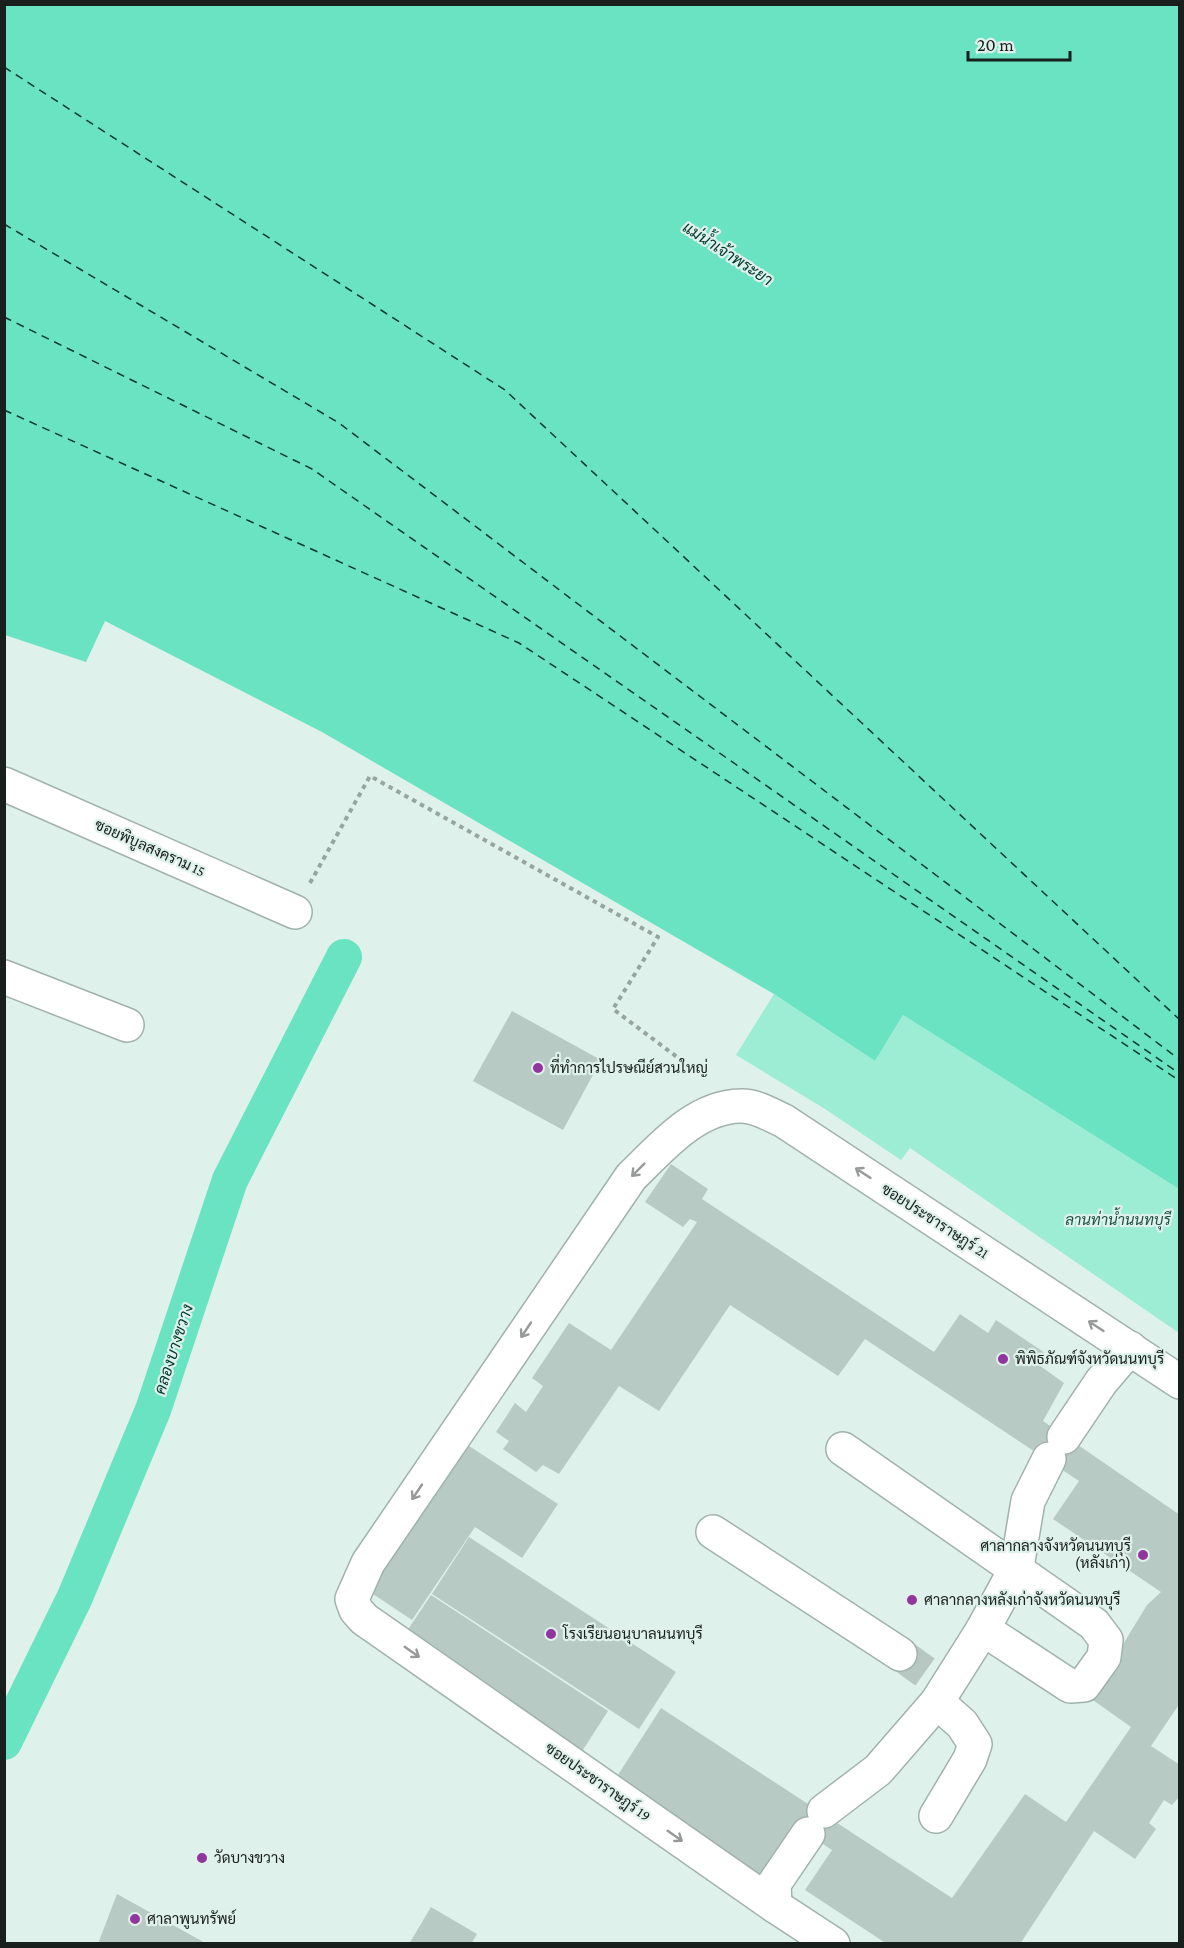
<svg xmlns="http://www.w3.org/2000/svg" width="1184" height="1948" font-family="'Crimson Pro',Sarabun,serif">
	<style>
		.green { fill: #9cedd4 }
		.water { fill: #6ae3c2 }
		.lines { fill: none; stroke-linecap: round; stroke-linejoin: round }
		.canal { stroke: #6ae3c2; stroke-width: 36 }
		.ferry { stroke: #00392d; stroke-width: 1.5; stroke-dasharray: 8 6; stroke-linecap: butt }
		.building { fill: #b8cac4 }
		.minor-tunnel { stroke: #b7c7c2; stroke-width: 33; stroke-dasharray: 33 16; stroke-linecap: butt }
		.minor-casing { stroke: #a1b2ac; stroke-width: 36 }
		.path { stroke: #97a5a1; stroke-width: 4; stroke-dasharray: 4.5 4.5; stroke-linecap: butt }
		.minor { stroke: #fff; stroke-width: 33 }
		.oneway { stroke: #979a99 }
		.poi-dot { fill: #93359f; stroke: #dff1eb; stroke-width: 2 }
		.labels { text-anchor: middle; stroke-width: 4.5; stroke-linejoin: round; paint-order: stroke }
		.street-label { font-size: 15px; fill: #181f1d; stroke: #dff1eb }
		.poi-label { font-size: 15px; fill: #181f1d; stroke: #dff1eb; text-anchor: start }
		.park-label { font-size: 15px; font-style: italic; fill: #1d5143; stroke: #dff1eb }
		.water-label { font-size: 16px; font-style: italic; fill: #00392d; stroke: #dff1eb }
	</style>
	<rect width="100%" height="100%" fill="#dff1eb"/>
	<!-- green -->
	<polygon class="green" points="774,994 875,1061 903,1015 1179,1189 1179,1333 910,1148 901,1160 825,1109 736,1055"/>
	<!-- water -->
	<polygon class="water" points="5,4 1179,5 1179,1189 903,1015 875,1061 774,994 322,732 105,621 86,662 5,635"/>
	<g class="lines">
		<!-- canal -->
		<polyline class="canal" points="4,1742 75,1597 153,1410 230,1180 344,957"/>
		<!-- ferry -->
		<g class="ferry">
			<polyline points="4,67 505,390 1180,1020"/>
			<polyline points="4,224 339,423 1180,1060"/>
			<polyline points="4,317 312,469 1180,1074"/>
			<polyline points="4,410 519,643 1180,1081"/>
		</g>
	</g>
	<!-- building -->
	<g class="building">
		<polygon points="512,1011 601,1060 563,1130 473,1081"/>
		<polygon points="671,1164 708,1189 702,1199 934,1352 960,1314 988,1333 996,1320 1045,1353 1039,1365 1064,1383 1043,1421 1180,1515 1180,1703 1151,1746 1180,1765 1180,1796 1172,1805 1164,1800 1149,1823 1156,1829 1135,1859 1094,1831 1020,1944 887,1944 805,1890 832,1850 808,1834 761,1875 616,1778 661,1708 952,1898 1025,1794 1066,1822 1131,1727 1090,1698 1147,1605 1161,1592 1053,1519 1079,1481 865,1339 838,1376 730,1305 659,1411 619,1386 559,1474 543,1465 536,1472 503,1449 509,1441 496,1432 515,1403 526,1412 543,1386 532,1378 569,1323 611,1350 697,1222 690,1219 683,1227 645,1202"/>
		<polygon points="466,1444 558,1504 522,1558 475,1527 412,1620 367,1590"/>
		<polygon points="469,1537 676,1672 639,1729 432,1594"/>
		<polygon points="431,1595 608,1711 581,1753 403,1637"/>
		<polygon points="117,1894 207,1944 98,1944"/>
		<polygon points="431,1907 477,1934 471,1944 409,1944"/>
	</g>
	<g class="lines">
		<!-- minor-tunnel -->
		<polyline class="minor-tunnel" points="900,1654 925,1672"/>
		<!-- minor casing -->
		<g class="minor-casing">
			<g id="minor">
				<polyline points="4,784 295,912"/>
				<polyline points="4,977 127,1025"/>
				<polyline points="1064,1437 1101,1382 1130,1348"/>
				<polyline points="843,1449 1094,1624 1106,1640 1104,1657 1084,1685 1070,1686 983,1629"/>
				<polyline points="713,1532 900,1654"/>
				<polyline points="824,1811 878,1770 937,1702 983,1629 1017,1567 1028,1501 1049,1459"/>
				<polyline points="936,1816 970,1759 975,1744 962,1724 937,1702"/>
				<polyline points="775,1906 774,1884 808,1834"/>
				<path d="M833,1944L775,1906L364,1619L356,1610L352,1599L368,1563L631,1177C661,1148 695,1107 740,1106C755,1105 771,1115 784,1121L1180,1382"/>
			</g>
		</g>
		<!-- path -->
		<polyline class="path" points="310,883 370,776 658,937 613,1009 705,1078"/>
		<!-- minor -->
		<use href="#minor" class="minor"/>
	</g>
	<!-- one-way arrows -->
	<defs><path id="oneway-shaft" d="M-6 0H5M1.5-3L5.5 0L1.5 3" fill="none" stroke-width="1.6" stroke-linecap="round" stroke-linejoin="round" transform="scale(1.5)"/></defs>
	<g class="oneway">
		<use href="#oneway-shaft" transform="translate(638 1170) rotate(135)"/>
		<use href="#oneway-shaft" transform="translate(863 1173) rotate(-147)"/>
		<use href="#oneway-shaft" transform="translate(1096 1326) rotate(-147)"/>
		<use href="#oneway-shaft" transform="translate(526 1330) rotate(124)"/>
		<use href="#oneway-shaft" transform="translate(417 1492) rotate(124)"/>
		<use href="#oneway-shaft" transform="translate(412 1652) rotate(35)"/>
		<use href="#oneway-shaft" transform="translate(675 1836) rotate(35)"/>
	</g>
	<!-- markers -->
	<g class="poi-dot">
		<circle cx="538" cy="1068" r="6"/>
		<circle cx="1003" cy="1359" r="6"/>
		<circle cx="1143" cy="1555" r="6"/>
		<circle cx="912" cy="1600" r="6"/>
		<circle cx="551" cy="1634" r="6"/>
		<circle cx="202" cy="1858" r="6"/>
		<circle cx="135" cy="1919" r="6"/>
	</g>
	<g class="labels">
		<!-- street labels -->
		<g class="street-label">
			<text transform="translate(150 848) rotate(24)" y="5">ซอยพิบูลสงคราม 15</text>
			<text transform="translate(935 1221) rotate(33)" y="5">ซอยประชาราษฎร์ 21</text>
			<text transform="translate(598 1782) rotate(35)" y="5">ซอยประชาราษฎร์ 19</text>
		</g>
		<!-- poi labels -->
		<g class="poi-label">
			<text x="550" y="1073">ที่ทำการไปรษณีย์สวนใหญ่</text>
			<text x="1015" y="1364">พิพิธภัณฑ์จังหวัดนนทบุรี</text>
			<text x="1131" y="1551" text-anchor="end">ศาลากลางจังหวัดนนทบุรี<tspan x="1131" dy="17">(หลังเก่า)</tspan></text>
			<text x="924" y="1605">ศาลากลางหลังเก่าจังหวัดนนทบุรี</text>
			<text x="563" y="1639">โรงเรียนอนุบาลนนทบุรี</text>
			<text x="214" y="1863">วัดบางขวาง</text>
			<text x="147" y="1924">ศาลาพูนทรัพย์</text>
		</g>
		<!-- park labels -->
		<g class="park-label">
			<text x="1118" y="1225">ลานท่าน้ำนนทบุรี</text>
		</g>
		<!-- water labels -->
		<g class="water-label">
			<text transform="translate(728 253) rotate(33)" y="6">แม่น้ำเจ้าพระยา</text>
			<text transform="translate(173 1349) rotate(-72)" y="6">คลองบางขวาง</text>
		</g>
	</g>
	<!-- border -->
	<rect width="1184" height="1948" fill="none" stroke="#181f1d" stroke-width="12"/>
	<!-- scale -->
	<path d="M968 51v9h102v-9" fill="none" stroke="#181f1d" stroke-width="3"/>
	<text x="977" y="51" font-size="18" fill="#181f1d" stroke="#dff1eb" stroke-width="4.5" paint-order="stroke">20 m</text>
</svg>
